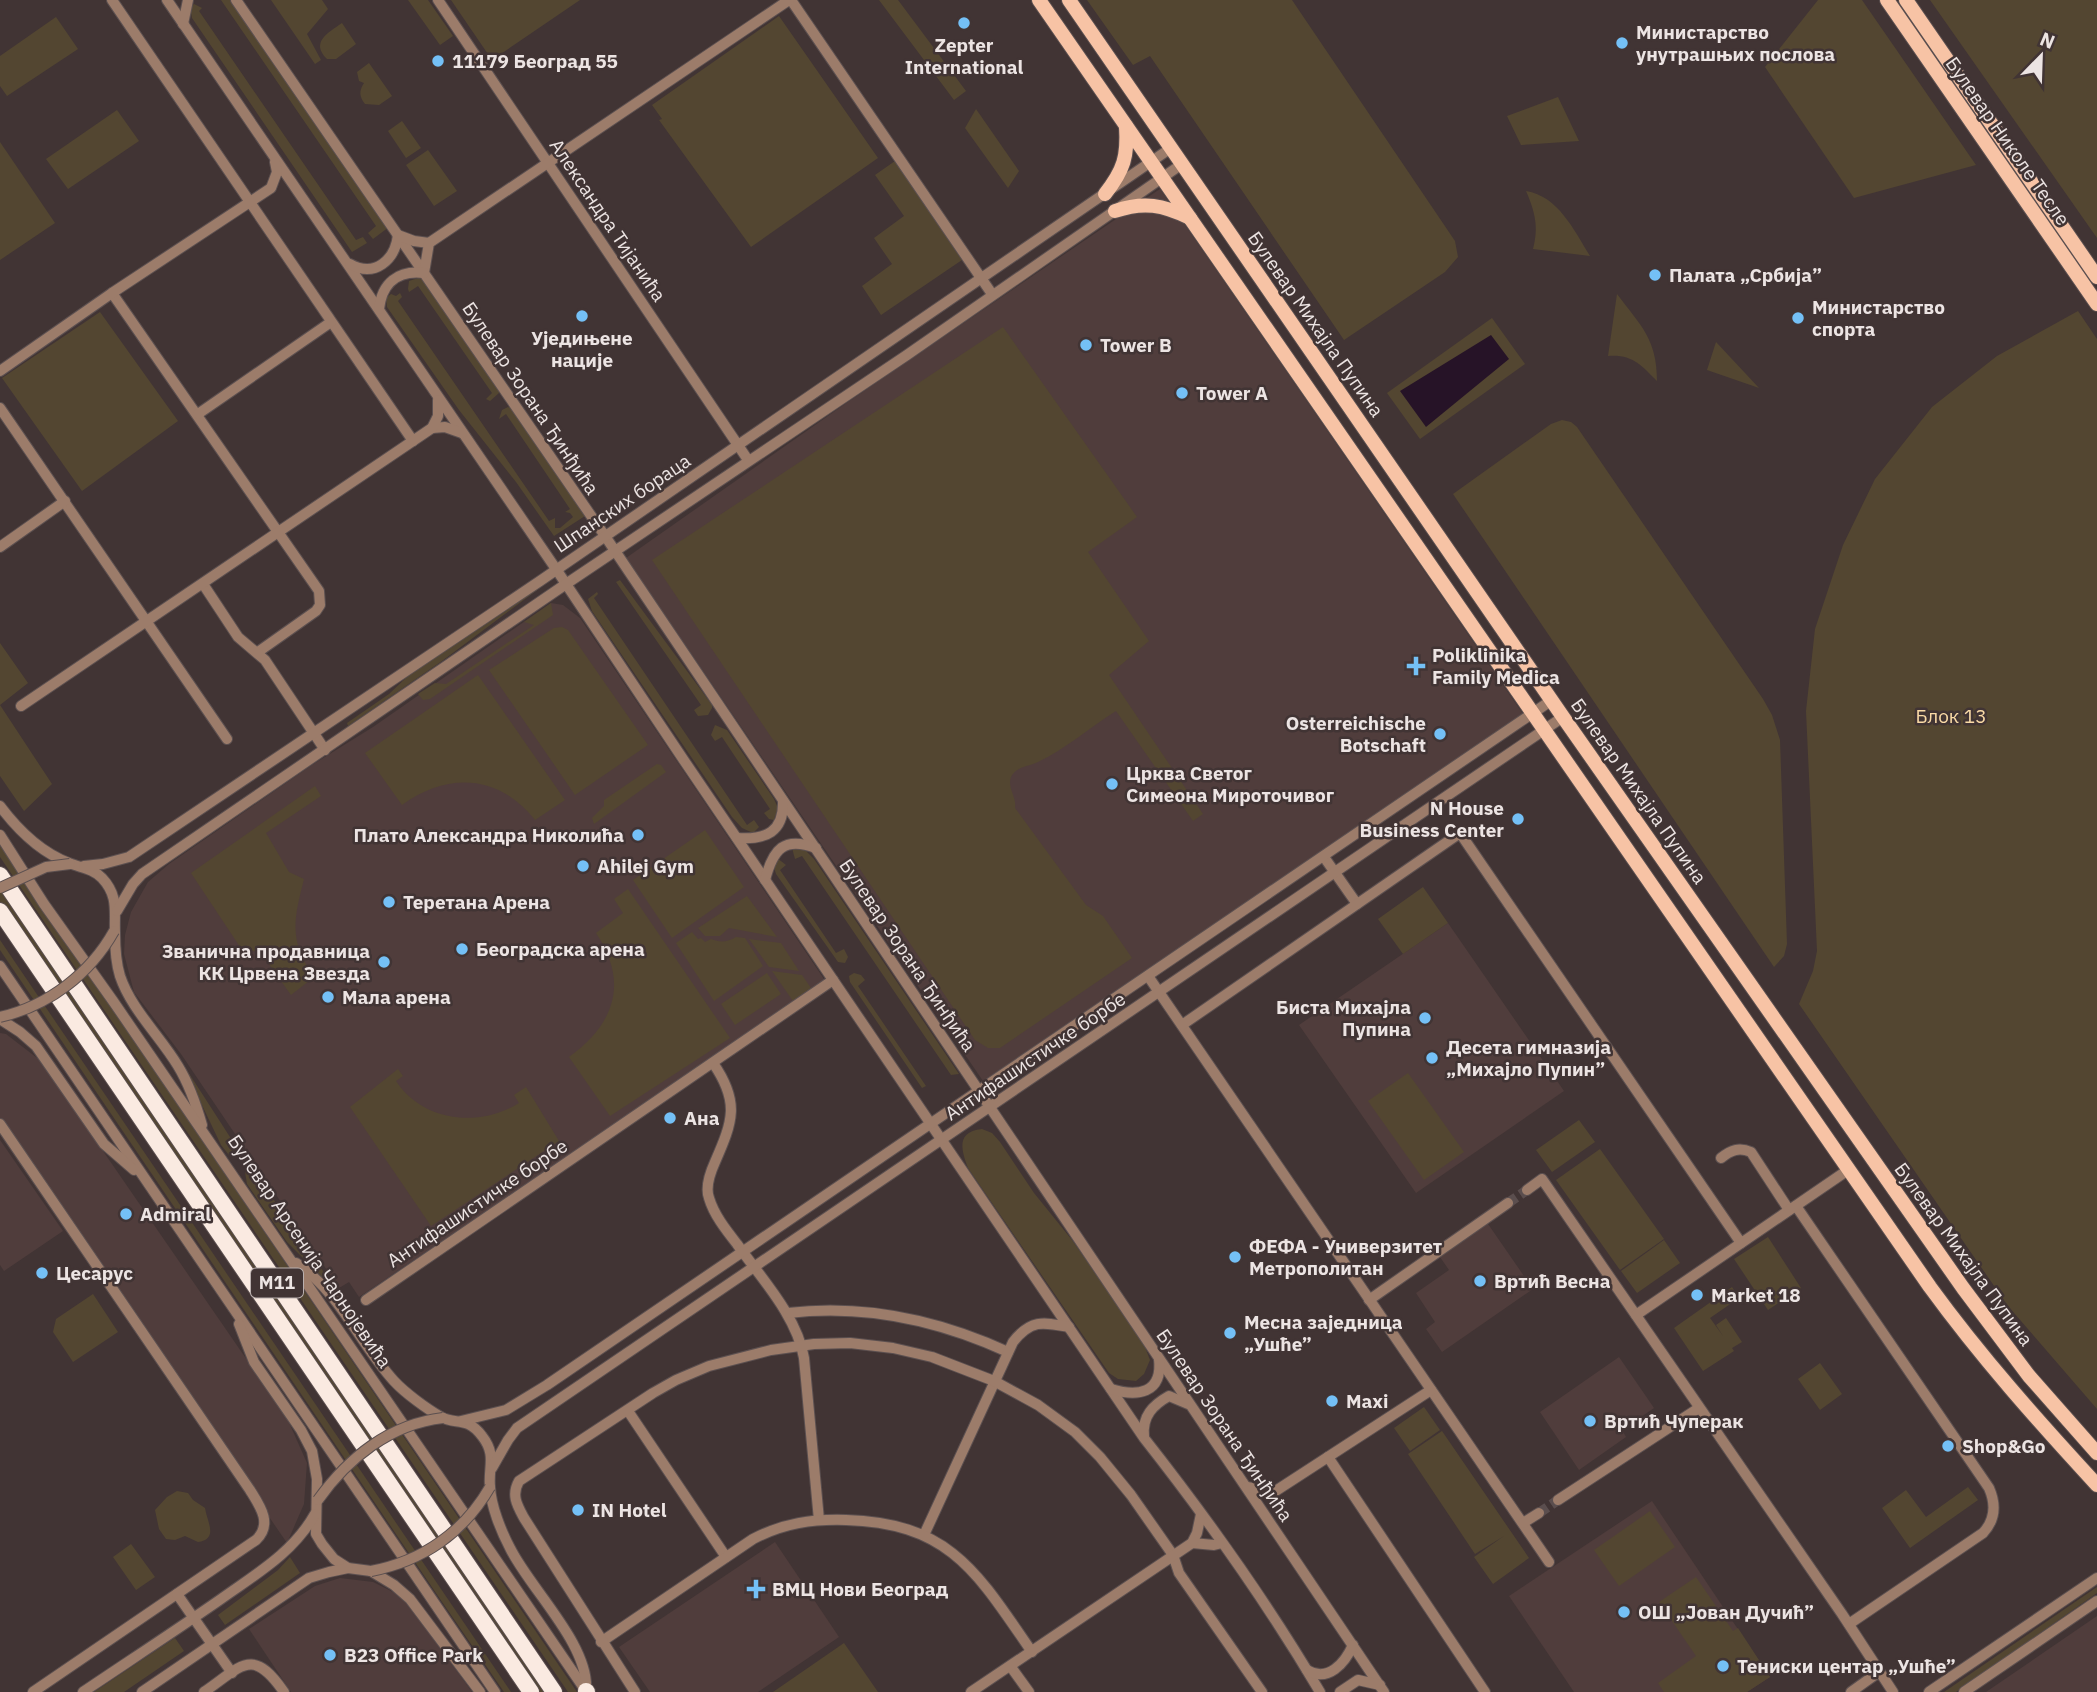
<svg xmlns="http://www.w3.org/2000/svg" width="2097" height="1692" font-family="'IBM Plex Sans',sans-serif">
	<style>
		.built { fill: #503d3c }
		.green { fill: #534631 }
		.water { fill: #261327 }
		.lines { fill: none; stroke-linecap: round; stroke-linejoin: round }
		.minor-tunnel { stroke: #5b4e4e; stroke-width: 10; stroke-dasharray: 10 5; stroke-linecap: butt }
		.minor-casing { stroke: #5c5050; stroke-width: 12 }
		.major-casing { stroke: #5c5050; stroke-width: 16 }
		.highway-casing { stroke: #5c5050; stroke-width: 18 }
		.minor { stroke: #9c7c6a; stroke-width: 10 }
		.major { stroke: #f7c3a5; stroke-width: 14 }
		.highway { stroke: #faeae1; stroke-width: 16 }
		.minor-bridge-casing { stroke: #5c5050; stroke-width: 12; stroke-linecap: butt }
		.minor-bridge { stroke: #9c7c6a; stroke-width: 10 }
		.poi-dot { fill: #74c0f6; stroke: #413434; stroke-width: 2.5 }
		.labels { text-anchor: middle; stroke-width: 5; stroke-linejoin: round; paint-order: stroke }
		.shield { fill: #413434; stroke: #b9afae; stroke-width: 2 }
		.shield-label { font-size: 18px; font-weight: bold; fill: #ece4e3 }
		.poi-label { font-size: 19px; font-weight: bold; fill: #ece4e3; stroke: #413434; text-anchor: start }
		.street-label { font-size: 19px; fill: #ece4e3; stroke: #413434 }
		.park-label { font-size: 19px; fill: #fadaa6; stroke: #413434 }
	</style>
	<rect width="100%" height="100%" fill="#413434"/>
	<!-- built -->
	<g class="built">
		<polygon points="1160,189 1523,714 983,1081 626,558 845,404"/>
		<polygon points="551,603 563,605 580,618 826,982 359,1297 349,1282 339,1288 181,1054 134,992 124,954 125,935 131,912 148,882 169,864 312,765 373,727"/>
		<polygon points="1448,923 1564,1091 1416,1193 1299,1025"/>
		<polygon points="0,1033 6,1034 41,1061 287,1418 307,1463 304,1504 287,1543 0,1126"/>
		<polygon points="0,1140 63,1231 4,1271 0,1265"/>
		<polygon points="1488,1224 1533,1289 1442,1352 1426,1329 1435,1322 1416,1293 1449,1270 1440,1257"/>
		<polygon points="1619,1357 1654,1408 1622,1430 1626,1437 1579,1470 1540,1412"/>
		<polygon points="1652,1501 1770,1677 1747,1692 1574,1692 1509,1596"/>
		<polygon points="775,1542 839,1637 758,1692 650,1692 619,1647"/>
		<polygon points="340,1578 373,1582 397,1594 407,1603 472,1692 291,1692 249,1629 315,1586"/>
		<polygon points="2097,1616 2097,1692 1986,1692"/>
	</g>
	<!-- green -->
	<g class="green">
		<polygon points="221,0 233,0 389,227 373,239 368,233 376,226"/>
		<polygon points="271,0 322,0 328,9 307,34 321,60 315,64"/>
		<polygon points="408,0 428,0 453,36 440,45"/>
		<polygon points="451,0 580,0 492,60"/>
		<polygon points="879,0 898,0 966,91 954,100"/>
		<polygon points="1087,0 1292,0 1455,241 1458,257 1445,272 1344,340 1150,56 1133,65"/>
		<polygon points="1818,0 1862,0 1976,165 1854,198 1765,67"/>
		<polygon points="1930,0 2097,0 2097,238"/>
		<polygon points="194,4 202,8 199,11 356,240 363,237 367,243 352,252 192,18 190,7"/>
		<polygon points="779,16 878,158 751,247 659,120 662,119 652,105"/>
		<polygon points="56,17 78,49 7,96 0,86 0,56"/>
		<path d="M342,23L356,44L336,59H327C310,42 328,33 342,23Z"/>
		<path d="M369,63L392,96L379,105L365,104C359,96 359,91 364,83L359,81L357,72Z"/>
		<polygon points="1558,97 1579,141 1521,145 1507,116"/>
		<polygon points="976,109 1019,171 1008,188 965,128"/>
		<polygon points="117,110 139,141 68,189 46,159"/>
		<polygon points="402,121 421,148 406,158 388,131"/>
		<polygon points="0,142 55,223 0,260"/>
		<polygon points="428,150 457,191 434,206 406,165"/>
		<polygon points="895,161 962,260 881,315 862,286 892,264 874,238 904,216 875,175"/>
		<path d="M1526,191C1558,196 1574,230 1590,256L1533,249C1539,227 1535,212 1526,191Z"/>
		<polygon points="418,278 423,279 499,387 499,393 490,401 486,399 492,393 418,286 409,292 408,289 409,281"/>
		<polygon points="400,293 402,297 398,301 549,521 555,518 555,528 560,528 573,517 570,513 565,512 570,509 506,414 499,419 502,410 508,407 514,410 585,516 554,536 516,482 459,410 387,307 386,298 391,294 396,296"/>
		<path d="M1617,294C1641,326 1657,339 1657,381C1641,365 1632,354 1608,356Z"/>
		<polygon points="2078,311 2097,339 2097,1409 2008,1306 1799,1004 1813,971 1817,951 1806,711 1815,629 1843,545 1875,479 1932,407 1997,356"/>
		<polygon points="100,312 178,421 82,491 2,378"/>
		<polygon points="1492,318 1525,364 1420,439 1387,393"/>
		<path d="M1003,327L1137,517L1088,552L1149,641L1109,675L1203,814L1193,821L1116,711C1090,727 1066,749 1038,762C1028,767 1017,766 1011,777C1007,788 1017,797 1015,808L1086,905L1103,916L1132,958L1000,1048H988L975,1040L652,560Z"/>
		<polygon points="1716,342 1759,388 1707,370"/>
		<polygon points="1562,420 1571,422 1577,427 1763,699 1772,715 1780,740 1787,944 1784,956 1774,967 1453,494 1551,424"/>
		<polygon points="620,580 712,705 712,708 708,715 698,716 694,710 701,705 616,582"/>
		<polygon points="538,586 540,588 442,661 348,726 347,723 389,694 410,674"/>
		<polygon points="597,592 598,594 594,598 747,825 754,820 759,827 753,833 742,828 732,817 592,611 588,599"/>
		<polygon points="551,603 553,615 430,699 423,700 418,694 435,683 446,684 534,625 524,622"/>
		<polygon points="562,627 568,630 648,745 575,795 489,670 554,628"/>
		<polygon points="0,643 28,683 0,705 52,784 24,811 0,776"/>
		<path d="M478,675L565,800L535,820C499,774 447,772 402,805L365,753Z"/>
		<polygon points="715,725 727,730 774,799 778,808 774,820 769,819 764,813 770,809 722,737 715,741 711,735"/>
		<polygon points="657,764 661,765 666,772 594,824 592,818 604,806 604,800"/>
		<path d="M315,786L321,796L266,833L289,872L304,879C294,919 288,940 314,977L291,995L261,953L250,950L244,953L191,873Z"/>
		<polygon points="705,830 744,887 672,938 633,880"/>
		<polygon points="0,843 577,1692 568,1692 0,857"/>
		<polygon points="792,848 804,849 814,859 959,1074 951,1075 802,856 795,859"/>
		<polygon points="777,858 786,865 780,870 836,953 844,949 848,957 845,963 838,962 776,874 774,867"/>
		<polygon points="0,887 547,1692 539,1692 0,903"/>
		<polygon points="1423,887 1448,923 1403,954 1378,919"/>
		<path d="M628,889L730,1038L610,1116L569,1057C615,1024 629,982 596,933L623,913L614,899Z"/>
		<polygon points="747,896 777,937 729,928 720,936 705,936 698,928"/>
		<path d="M692,932L698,939L701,938L705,942L711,939C720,943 728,942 736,937L745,938L763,966L714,1001L676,943Z"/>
		<polygon points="749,939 781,943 799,971 769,967"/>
		<polygon points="0,940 511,1692 504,1692 438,1596 0,950"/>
		<polygon points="772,971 802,975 811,988 793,1001"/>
		<polygon points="767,973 781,994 735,1025 721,1004"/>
		<polygon points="854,973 861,975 865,980 858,986 926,1086 922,1088 850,982 849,976"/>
		<polygon points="181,1061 239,1151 242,1157 237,1158 229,1155 221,1145"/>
		<path d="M398,1069L403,1076L396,1081C423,1122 479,1128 519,1103L514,1095L526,1087L559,1141L431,1226L350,1107Z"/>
		<polygon points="1408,1073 1464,1152 1424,1180 1368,1101"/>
		<polygon points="1579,1120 1595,1142 1552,1172 1536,1150"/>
		<path d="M982,1129L992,1133L1000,1142L1034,1193L1072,1240L1143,1342L1150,1360L1144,1374L1136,1381L1118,1379L1109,1373L968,1168C961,1149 956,1132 982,1129Z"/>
		<polygon points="1600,1149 1664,1239 1620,1270 1556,1180"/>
		<polygon points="251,1167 350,1310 349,1311 329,1284 287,1242 247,1184 245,1172"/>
		<polygon points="1768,1237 1801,1288 1768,1310 1734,1259"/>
		<polygon points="1664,1240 1680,1263 1637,1293 1621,1271"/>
		<polygon points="1732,1287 1739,1298 1710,1318 1723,1336 1716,1325 1726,1318 1742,1342 1732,1348 1734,1351 1703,1371 1674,1328"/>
		<polygon points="93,1294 118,1332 73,1362 53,1332 56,1319"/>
		<polygon points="1820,1363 1842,1394 1820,1410 1798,1379"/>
		<polygon points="1424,1407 1440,1430 1410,1451 1394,1428"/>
		<polygon points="1442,1431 1529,1558 1493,1584 1474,1557 1504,1536 1475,1554 1408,1454"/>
		<polygon points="1968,1487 1978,1500 1910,1548 1882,1508 1906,1490 1926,1517"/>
		<path d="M177,1491L188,1493L193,1500L205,1508C207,1522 219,1539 198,1542L185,1536L175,1540L166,1539L159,1529L155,1510L167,1497Z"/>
		<polygon points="1650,1511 1675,1547 1619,1586 1594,1550"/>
		<polygon points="131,1544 155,1577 136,1590 113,1557"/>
		<polygon points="290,1557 300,1573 225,1625 218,1615 278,1570"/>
		<polygon points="1696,1577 1733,1631 1738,1628 1770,1677 1747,1692 1664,1692 1658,1683 1696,1656 1659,1602"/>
		<polygon points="2097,1587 2097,1593 1956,1692 1944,1692"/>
		<polygon points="175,1638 184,1651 124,1692 94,1692"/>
		<polygon points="844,1643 878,1692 773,1692"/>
	</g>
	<!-- water -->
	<polygon class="water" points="1491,335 1509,359 1426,427 1400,391"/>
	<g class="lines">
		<!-- minor-tunnel -->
		<g class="minor-tunnel">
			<polyline points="1508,1203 1527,1190"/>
			<polyline points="1539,1513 1558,1500"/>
		</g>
		<!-- minor casing -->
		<g class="minor-casing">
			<g id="minor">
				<polyline points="112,0 413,441"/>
				<path d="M167,0L556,569L685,762L1144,1438C1207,1518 1268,1604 1320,1692"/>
				<polyline points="236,0 605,536 1384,1692"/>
				<polyline points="438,0 748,460"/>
				<polyline points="791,0 992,294"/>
				<polyline points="183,24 188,0"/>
				<path d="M350,264C375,278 395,260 398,235L414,241L429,243"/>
				<polyline points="424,273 429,243 789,0"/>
				<polyline points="112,293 319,591 320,605 316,611 258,652"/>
				<path d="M379,309C382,283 398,270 424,273"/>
				<polyline points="0,371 112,293 271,188 277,172 275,162"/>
				<polyline points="0,408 227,739"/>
				<polyline points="198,414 331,322"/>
				<polyline points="432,428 445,427 462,433"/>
				<polyline points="0,547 65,501"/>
				<polyline points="203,584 238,637 265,660 325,750"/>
				<polyline points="21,706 432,428 438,416 438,400"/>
				<path d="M0,806C18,830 40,852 69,863C81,868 92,868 102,878C119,896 114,912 115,933C115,947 116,963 120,976C131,1009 160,1036 178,1066C189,1084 196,1104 202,1125"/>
				<polyline points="0,835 44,904 113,1001 586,1691"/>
				<path d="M737,838C766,840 784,832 783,801"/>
				<polyline points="1324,857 1357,904"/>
				<polyline points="84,866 103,864 129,857 540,581 1171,148"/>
				<path d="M765,880C773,849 784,836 816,848"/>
				<polyline points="117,911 133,884 142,874 566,584 907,355 1182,164"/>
				<polyline points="0,966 495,1692"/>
				<polyline points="1148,976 1549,1562"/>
				<polyline points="0,1019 20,1032 36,1046 104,1144 134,1170"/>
				<polyline points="1182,1025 1460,833 1741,1243"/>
				<path d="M713,1063C740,1102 733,1121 715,1162C710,1173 705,1187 709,1198C714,1215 726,1230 737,1244C761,1278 797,1316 804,1358L819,1520"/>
				<path d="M0,1124L250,1490C260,1506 273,1524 256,1540L33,1692"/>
				<path d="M1721,1158C1731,1150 1739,1147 1751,1152L1789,1210"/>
				<polyline points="1527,1190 1542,1179 1842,1614 1893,1692"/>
				<path d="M1796,1206L1989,1488C1996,1504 1996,1519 1983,1533L1849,1624"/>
				<path d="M296,1263C341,1293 359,1343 394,1381C405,1393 427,1409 441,1417C456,1425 467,1416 482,1436C497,1455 488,1467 490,1487C491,1506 501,1531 510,1548C530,1589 590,1645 586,1691"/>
				<polyline points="366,1300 833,980"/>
				<polyline points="1369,1300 1508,1203"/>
				<path d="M788,1313C864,1304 938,1320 1008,1352"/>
				<polyline points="1636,1315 1848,1170"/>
				<polyline points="239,1324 254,1362 301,1430 312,1451 317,1479 316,1534 322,1544 334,1559 348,1568 371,1571 394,1585 410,1599 480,1692"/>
				<path d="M1111,1389C1137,1397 1163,1394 1159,1359"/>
				<polyline points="628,1411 726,1557"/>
				<polyline points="461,1421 506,1410 547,1385 1552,700"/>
				<path d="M1144,1436C1142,1416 1153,1405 1169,1396L1188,1404"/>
				<polyline points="1328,1457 1485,1692"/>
				<polyline points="492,1468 508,1440 517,1428 1563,717"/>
				<polyline points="1247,1487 1274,1492 1431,1390"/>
				<polyline points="1558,1500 1699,1408"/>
				<polyline points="1523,1523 1539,1513"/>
				<path d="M924,1535L1013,1342C1031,1319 1043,1322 1069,1327"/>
				<polyline points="1192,1543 1214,1545 1222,1543"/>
				<polyline points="177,1594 232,1673"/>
				<path d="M601,1642L753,1539C784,1523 812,1519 846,1520C951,1523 978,1574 1032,1652"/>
				<polyline points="1011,1667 1029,1692"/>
				<path d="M1307,1670C1328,1683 1345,1663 1353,1645"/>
				<path d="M83,1692C129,1661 175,1631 221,1599C256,1574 293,1553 315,1514"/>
				<polyline points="142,1692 309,1578 329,1572 348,1568"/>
				<path d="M204,1692C242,1666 252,1646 284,1692"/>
				<path d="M635,1692L524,1518C517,1505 511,1495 519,1481L653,1393L676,1380L709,1366L771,1350L814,1344L850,1343L893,1348L932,1357L994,1381L1038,1405L1075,1432L1100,1457L1131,1495L1173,1555L1179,1573L1262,1692"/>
				<polyline points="971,1692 1192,1543 1197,1533 1201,1514"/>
				<polyline points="1340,1692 1358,1680 1380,1685"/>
				<polyline points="1851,1692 1879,1672"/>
				<polyline points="1929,1692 2097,1578"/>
				<polyline points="1964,1692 2097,1601"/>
			</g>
		</g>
		<!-- major casing -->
		<g class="major-casing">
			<g id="major">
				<path d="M1039,0L1930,1287C1981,1357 2038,1421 2097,1485"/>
				<polyline points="1069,0 1563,717 1963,1288 2029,1376 2097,1453"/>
				<polyline points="1887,0 2097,304"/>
				<polyline points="1906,0 2097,277"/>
				<path d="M1105,194C1124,170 1128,156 1126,126"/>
				<path d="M1115,211C1144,201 1163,205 1190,218"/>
			</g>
		</g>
		<!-- highway casing -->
		<g class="highway-casing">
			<g id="highway">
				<polyline points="0,875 554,1692"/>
				<polyline points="0,911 531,1692"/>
				<polyline points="586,1691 587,1692"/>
			</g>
		</g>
		<!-- minor -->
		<use href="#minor" class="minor"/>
		<!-- major -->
		<use href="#major" class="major"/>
		<!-- highway -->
		<use href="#highway" class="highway"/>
		<!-- minor-bridge casing -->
		<g class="minor-bridge-casing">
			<g id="minor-bridge">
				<polyline points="0,888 46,867 70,864"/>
				<path d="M0,1017C48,1006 90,974 114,931"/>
				<path d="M318,1500C348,1458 390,1424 443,1418"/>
				<path d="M371,1571C423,1561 464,1532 490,1487"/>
			</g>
		</g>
		<!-- minor-bridge -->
		<use href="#minor-bridge" class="minor-bridge"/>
	</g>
	<!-- markers -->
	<g class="poi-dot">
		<circle cx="964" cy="23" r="7"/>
		<circle cx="1622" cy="43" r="7"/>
		<circle cx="438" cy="61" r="7"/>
		<circle cx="1655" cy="275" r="7"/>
		<circle cx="582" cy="316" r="7"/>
		<circle cx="1798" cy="318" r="7"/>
		<circle cx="1086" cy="345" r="7"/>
		<circle cx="1182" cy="393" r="7"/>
		<path d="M1412.5 655.5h7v7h7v7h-7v7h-7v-7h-7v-7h7z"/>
		<circle cx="1440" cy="734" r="7"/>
		<circle cx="1112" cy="784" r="7"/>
		<circle cx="1518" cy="819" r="7"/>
		<circle cx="638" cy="835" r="7"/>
		<circle cx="583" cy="866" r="7"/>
		<circle cx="389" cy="902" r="7"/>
		<circle cx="462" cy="949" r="7"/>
		<circle cx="384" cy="962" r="7"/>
		<circle cx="328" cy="997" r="7"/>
		<circle cx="1425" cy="1018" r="7"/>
		<circle cx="1432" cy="1058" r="7"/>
		<circle cx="670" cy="1118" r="7"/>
		<circle cx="126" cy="1214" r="7"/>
		<circle cx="1235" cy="1257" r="7"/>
		<circle cx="42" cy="1273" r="7"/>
		<circle cx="1480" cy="1281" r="7"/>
		<circle cx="1697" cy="1295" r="7"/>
		<circle cx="1230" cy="1333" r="7"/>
		<circle cx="1332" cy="1401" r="7"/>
		<circle cx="1590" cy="1421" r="7"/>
		<circle cx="1948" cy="1446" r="7"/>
		<circle cx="578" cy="1510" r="7"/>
		<path d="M752.5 1578.5h7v7h7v7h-7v7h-7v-7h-7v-7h7z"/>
		<circle cx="1624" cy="1612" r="7"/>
		<circle cx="330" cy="1655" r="7"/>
		<circle cx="1723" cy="1666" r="7"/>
	</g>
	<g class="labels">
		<!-- shield labels -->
		<rect class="shield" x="251" y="1268.5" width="52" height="29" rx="5"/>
		<g class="shield-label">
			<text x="277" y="1289">M11</text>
		</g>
		<!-- poi labels -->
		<g class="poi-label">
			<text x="1636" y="39">Министарство<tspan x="1636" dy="22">унутрашњих послова</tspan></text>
			<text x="964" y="52" text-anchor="middle">Zepter<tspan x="964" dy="22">International</tspan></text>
			<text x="452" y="68">11179 Београд 55</text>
			<text x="1669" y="282">Палата „Србија”</text>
			<text x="1812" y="314">Министарство<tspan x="1812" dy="22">спорта</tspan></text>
			<text x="582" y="345" text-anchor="middle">Уједињене<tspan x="582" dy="22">нације</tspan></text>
			<text x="1100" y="352">Tower B</text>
			<text x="1196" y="400">Tower A</text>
			<text x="1432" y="662">Poliklinika<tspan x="1432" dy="22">Family Medica</tspan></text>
			<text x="1426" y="730" text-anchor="end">Osterreichische<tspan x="1426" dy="22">Botschaft</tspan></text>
			<text x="1126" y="780">Црква Светог<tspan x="1126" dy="22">Симеона Мироточивог</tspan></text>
			<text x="1504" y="815" text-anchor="end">N House<tspan x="1504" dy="22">Business Center</tspan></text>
			<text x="624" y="842" text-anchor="end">Плато Александра Николића</text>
			<text x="597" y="873">Ahilej Gym</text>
			<text x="403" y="909">Теретана Арена</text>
			<text x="476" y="956">Београдска арена</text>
			<text x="370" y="958" text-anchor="end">Званична продавница<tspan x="370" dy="22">КК Црвена Звезда</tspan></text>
			<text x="342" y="1004">Мала арена</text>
			<text x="1411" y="1014" text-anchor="end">Биста Михајла<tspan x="1411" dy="22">Пупина</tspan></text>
			<text x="1446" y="1054">Десета гимназија<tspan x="1446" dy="22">„Михајло Пупин”</tspan></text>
			<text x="684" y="1125">Ана</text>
			<text x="140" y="1221">Admiral</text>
			<text x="1249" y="1253">ФЕФА - Универзитет<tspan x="1249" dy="22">Метрополитан</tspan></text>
			<text x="56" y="1280">Цесарус</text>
			<text x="1494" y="1288">Вртић Весна</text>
			<text x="1711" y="1302">Market 18</text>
			<text x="1244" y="1329">Месна заједница<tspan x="1244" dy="22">„Ушће”</tspan></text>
			<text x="1346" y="1408">Maxi</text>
			<text x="1604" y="1428">Вртић Чуперак</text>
			<text x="1962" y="1453">Shop&amp;Go</text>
			<text x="592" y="1517">IN Hotel</text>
			<text x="772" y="1596">ВМЦ Нови Београд</text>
			<text x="1638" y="1619">ОШ „Јован Дучић”</text>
			<text x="344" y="1662">B23 Office Park</text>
			<text x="1737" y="1673">Тениски центар „Ушће”</text>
		</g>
		<!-- street labels -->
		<g class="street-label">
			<text transform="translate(2008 141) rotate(55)" y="7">Булевар Николе Тесле</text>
			<text transform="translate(608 220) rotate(56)" y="7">Александра Тијанића</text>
			<text transform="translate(1316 324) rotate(55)" y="7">Булевар Михајла Пупина</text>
			<text transform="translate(531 398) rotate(56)" y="7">Булевар Зорана Ђинђића</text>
			<text transform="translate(622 503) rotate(-34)" y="7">Шпанских бораца</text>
			<text transform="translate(1639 791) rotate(55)" y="7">Булевар Михајла Пупина</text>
			<text transform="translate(908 955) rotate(56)" y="7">Булевар Зорана Ђинђића</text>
			<text transform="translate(1035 1056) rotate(-34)" y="7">Антифашистичке борбе</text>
			<text transform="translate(477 1203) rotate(-34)" y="7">Антифашистичке борбе</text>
			<text transform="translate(310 1251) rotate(56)" y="7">Булевар Арсенија Чарнојевића</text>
			<text transform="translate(1964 1254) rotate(54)" y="7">Булевар Михајла Пупина</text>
			<text transform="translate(1225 1425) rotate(56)" y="7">Булевар Зорана Ђинђића</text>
		</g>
		<!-- park labels -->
		<g class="park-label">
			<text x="1951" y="723">Блок 13</text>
		</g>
	</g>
	<!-- north arrow -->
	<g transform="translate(2041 56) rotate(23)" stroke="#413434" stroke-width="5" paint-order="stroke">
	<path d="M0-5L12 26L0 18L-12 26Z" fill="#ece4e3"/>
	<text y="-10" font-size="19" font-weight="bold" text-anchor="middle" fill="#ece4e3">N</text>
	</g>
</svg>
